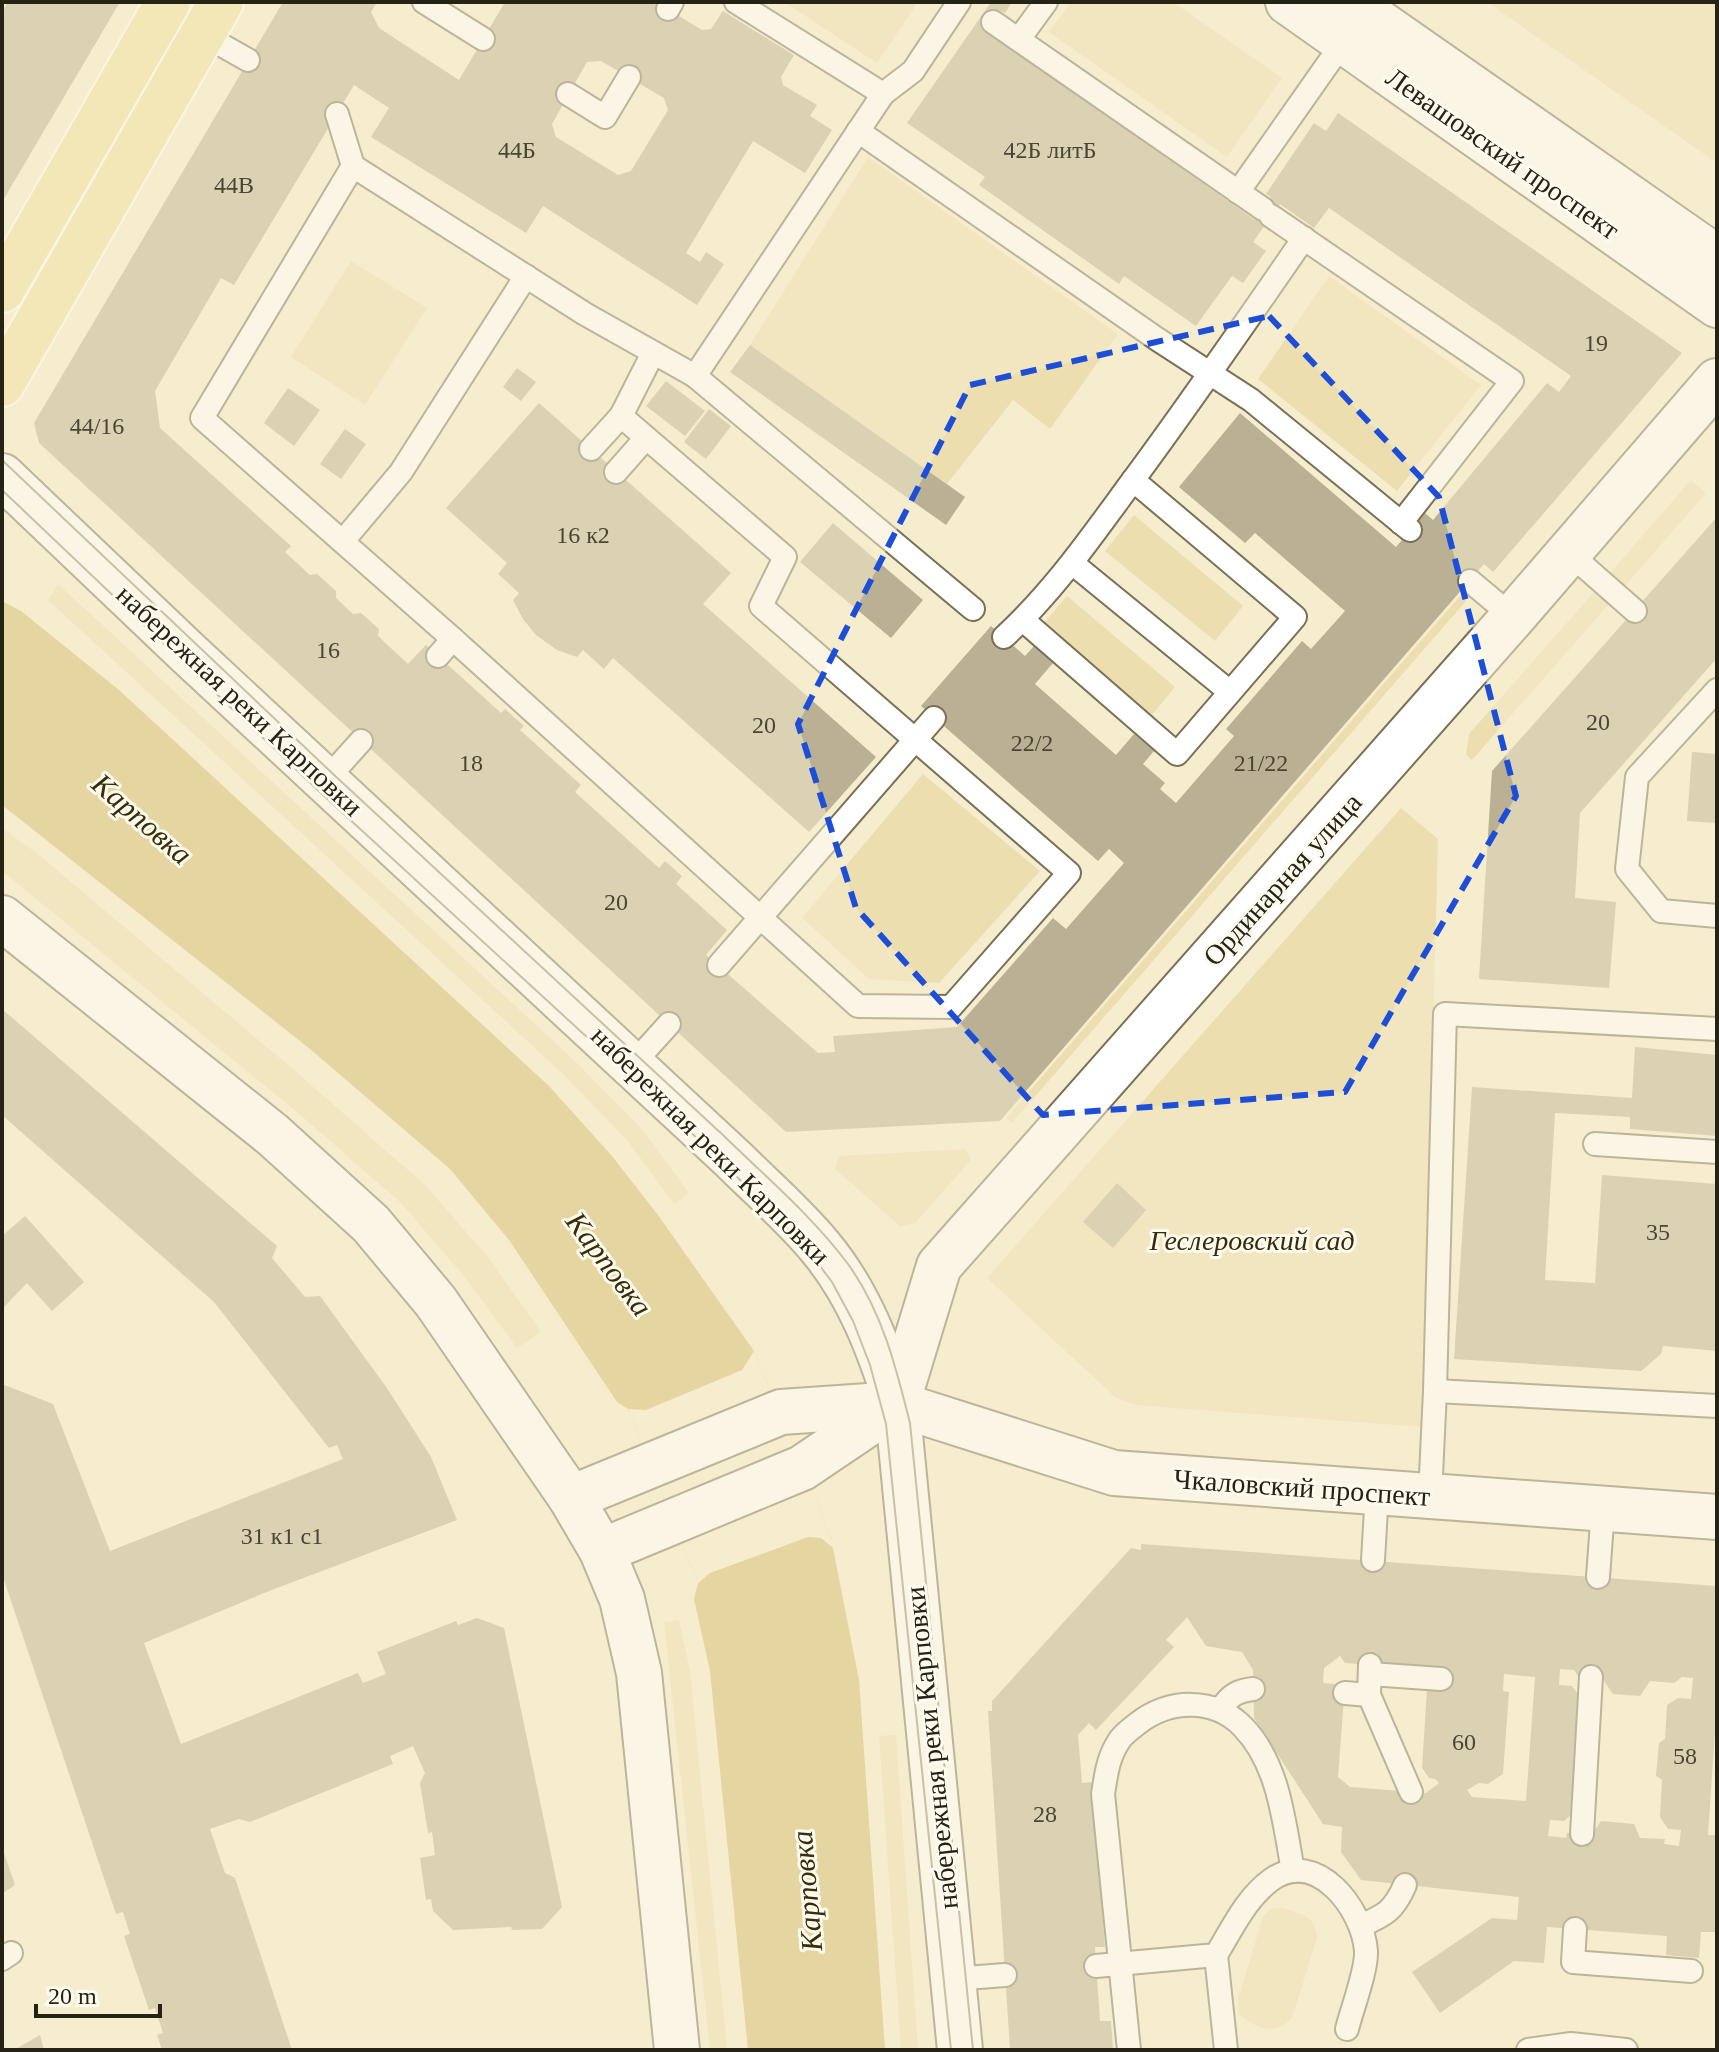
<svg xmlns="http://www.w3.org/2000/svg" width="1719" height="2052" font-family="'Times New Roman',serif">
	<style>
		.green { fill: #eddeaf }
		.water { fill: #d0b96c }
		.pier { fill: #f6edce }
		.building { fill: #bab194; fill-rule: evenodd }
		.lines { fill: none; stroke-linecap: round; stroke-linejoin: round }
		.lane-casing { stroke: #797156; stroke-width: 26 }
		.street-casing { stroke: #797156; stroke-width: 48 }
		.secondary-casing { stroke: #797156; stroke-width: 48 }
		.primary-casing { stroke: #fff; stroke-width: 48 }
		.lane { stroke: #fff; stroke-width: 22 }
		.street { stroke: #fff; stroke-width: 44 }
		.secondary { stroke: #fff; stroke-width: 44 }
		.primary { stroke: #f2df9b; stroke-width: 44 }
		.tram { stroke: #938c76; stroke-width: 2 }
		.marked { fill: none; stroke: #1d4ed8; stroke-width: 6; stroke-dasharray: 16 10; stroke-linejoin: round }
		.labels { text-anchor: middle; stroke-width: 6; stroke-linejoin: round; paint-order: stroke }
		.number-label { font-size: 24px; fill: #4a4636 }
		.street-label { font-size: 28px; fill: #252216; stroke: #fefaee }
		.park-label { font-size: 28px; font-style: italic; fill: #362c09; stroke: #fefaee }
		.water-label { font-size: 30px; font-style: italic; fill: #372d0a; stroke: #fefaee }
	</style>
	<rect width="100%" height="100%" fill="#f6edce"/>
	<!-- green -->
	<g class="green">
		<polygon points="784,2 918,2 877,63"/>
		<polygon points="1071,2 1173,2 1282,78 1227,157 1049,32"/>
		<polygon points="1487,2 1717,2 1717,163"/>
		<polygon points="868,157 1118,334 1050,429 1013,400 947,484 750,345"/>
		<polygon points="351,261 427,308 365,405 291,357"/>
		<polygon points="1329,276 1481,385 1397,491 1258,379"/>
		<polygon points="1691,480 1706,493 1625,586 1610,573"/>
		<polygon points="1134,515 1243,606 1215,641 1105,551"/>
		<polygon points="58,584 575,1061 641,1128 689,1193 674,1204 627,1140 563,1074 48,600"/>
		<polygon points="1594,592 1609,604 1472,760 1466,755 1469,734"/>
		<polygon points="1067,596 1175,687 1152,715 1044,623"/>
		<polygon points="1460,596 1466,601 1012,1123 1006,1118"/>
		<polygon points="923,774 1040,871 939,983 869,979 802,918"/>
		<polygon points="1401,808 1438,839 1423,1427 1136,1405 1115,1397 987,1278"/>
		<polygon points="2,828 39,855 294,1070 425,1185 488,1257 541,1332 517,1348 464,1276 401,1203 297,1112 2,871"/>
		<polygon points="966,1149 971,1160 915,1223 900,1226 835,1169 839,1156"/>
		<polygon points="679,1620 690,1671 727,2050 710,2050 664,1622"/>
		<polygon points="896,1735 918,2050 901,2050 879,1736"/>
		<path d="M1282,1908C1302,1914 1316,1916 1317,1938L1292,2018C1276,2036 1255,2029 1239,2014L1238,1999L1263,1917L1271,1909Z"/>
	</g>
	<!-- water -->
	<polygon class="water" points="2,601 21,611 119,690 549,1086 612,1156 658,1215 754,1351 821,1512 833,1548 859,1680 885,2050 748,2050 710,1671 694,1599 698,1583 628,1409 617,1402 509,1240 450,1169 310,1049 2,805"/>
	<!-- pier -->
	<polygon class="pier" points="754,1351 821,1512 833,1548 821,1538 808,1537 710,1573 698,1583 628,1409 646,1410 742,1370"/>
	<!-- building -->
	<g class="building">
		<polygon points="8,2 120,2 2,202 2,12"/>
		<path d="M283,2H377L371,12L379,28L459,80L505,2H656L702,30L711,29L723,11L794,55L781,77L783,85L817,105L810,116L832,130L805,173L753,141L686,253L700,262L706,252L724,264L697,305L543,206L526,233L371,137L389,108L354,85L234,285L221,278L155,391L160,428L291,546L285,552L310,575L317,574L336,591V598L353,614L361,613L379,629L378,636L408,664L426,645L501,713L505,709L524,726L520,730L581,785L575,792L659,868L665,861L682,876L676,884L727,930L706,955L818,1053L835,1052L833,1036L957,1027L1053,918L1066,929L1124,863L1109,849L1098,861L921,706L991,626L1025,656L1034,646L1053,663L1035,684L1116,755L1134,734L1154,751L1143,764L1165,783L1160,789L1176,803L1234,736L1226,729L1302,641L1311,649L1345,611L1255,533L1245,543L1179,487L1240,413L1396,547L1425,513L1433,520L1547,383L1559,392L1571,376L1329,208L1314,228L1280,204L1253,242L1266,251L1243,283L1232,276L1196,326L1124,276L1119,284L979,185L985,177L907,123L991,2H1012L1005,13L1001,11L987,32L1255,220L1271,197L1266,194L1314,123L1326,131L1338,113L1682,353L1493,572L1484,564L1000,1121L786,1132L39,443L34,423ZM601,61L664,98L668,110L631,171L618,175L556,137L552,124L587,62Z"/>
		<polygon points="750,345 965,497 946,525 730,372"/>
		<polygon points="517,368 536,382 521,401 503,387"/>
		<polygon points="666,381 705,411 685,436 646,406"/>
		<polygon points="288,388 320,410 294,446 264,423"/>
		<polygon points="539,403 731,573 703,604 876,757 809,832 613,658 604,669 583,650 577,657 557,650 536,635 523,619 513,600 519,593 498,574 507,563 446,508"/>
		<polygon points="709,409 731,426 706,459 684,442"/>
		<polygon points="345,429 366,444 341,479 320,464"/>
		<polygon points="1717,517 1717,658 1580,813 1575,898 1616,902 1609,988 1479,979 1492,771"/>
		<polygon points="833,523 923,600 891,638 800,562"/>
		<polygon points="1692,752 1717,754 1717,823 1687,821"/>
		<polygon points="2,1009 277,1246 272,1258 305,1297 320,1296 387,1388 431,1457 457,1520 269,1591 144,1643 181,1744 358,1673 363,1683 386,1674 377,1652 456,1621 458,1625 477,1618 504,1628 562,1907 542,1929 512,1930 511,1927 453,1930 433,1911 431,1899 426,1900 420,1858 435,1855 432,1832 428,1833 420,1783 425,1773 413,1746 390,1756 393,1764 250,1822 239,1819 210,1829 225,1873 235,1878 292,2050 162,2050 157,2035 163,2033 155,2008 149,2010 124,1936 130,1934 123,1912 116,1914 2,1574 2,1384 53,1404 110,1551 343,1459 337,1445 329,1448 214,1302 2,1115"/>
		<polygon points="1635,1047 1717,1055 1717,1136 1630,1129 1630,1117 1555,1113 1545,1280 1595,1283 1602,1175 1717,1184 1717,1351 1663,1346 1661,1354 1641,1371 1454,1359 1472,1087 1632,1098"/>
		<polygon points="1117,1183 1146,1210 1113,1248 1083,1222"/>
		<polygon points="25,1216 84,1282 52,1311 27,1283 2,1309 2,1236"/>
		<path d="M1141,1544L1717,1586V1702L1708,1835H1717V1932H1701L1699,1958L1666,1955L1667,1936L1547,1927L1544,1963L1514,1961L1440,2013L1412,1972L1492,1918L1517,1920L1519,1897L1361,1880L1341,1852L1342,1827L1323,1824L1254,1718L1253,1670L1242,1652L1206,1646L1187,1617L1166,1640L1174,1647L1096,1730L1089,1723L1078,1735L1082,1783L1092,1782L1105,1947H1095L1100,2021H1111L1113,2050H1010L988,1711H992V1701L1072,1613L1131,1548L1141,1550ZM1340,1656L1345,1663L1441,1670L1440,1690L1427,1689L1422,1768L1429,1778L1435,1779L1439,1783L1426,1793L1350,1787L1338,1777L1345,1685L1323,1683L1324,1668ZM1560,1669L1574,1670L1578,1676L1602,1678L1613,1694L1640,1696L1650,1681L1674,1683L1682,1677L1693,1678L1691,1699L1678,1698L1667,1705L1665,1739L1659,1743L1656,1776L1662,1780L1660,1817L1668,1829L1681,1830L1679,1846L1664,1844L1665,1839L1640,1838L1634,1824L1601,1821L1592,1834L1567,1833L1566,1838L1548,1836L1550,1820L1564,1821L1572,1814L1581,1698L1572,1686L1559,1685ZM1504,1674L1535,1677L1526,1801L1472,1797L1467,1790L1479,1783L1488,1784L1503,1774L1509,1692L1503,1691Z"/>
		<polygon points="2,1847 15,1885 2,1894"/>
		<polygon points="40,2035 44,2050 14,2050"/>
	</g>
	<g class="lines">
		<!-- lane casing -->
		<g class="lane-casing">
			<g id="lane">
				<polyline points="424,2 483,39"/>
				<polyline points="736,2 883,94"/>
				<polyline points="668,9 672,2"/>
				<polyline points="993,22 1263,209"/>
				<polyline points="202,34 248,60"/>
				<polyline points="1019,39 1046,2"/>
				<polyline points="568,94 605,117 629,77"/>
				<polyline points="337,114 353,166 585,314 695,376 883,94 913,71 959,2"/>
				<polyline points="858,131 1157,339 1251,400 1410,530"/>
				<polyline points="353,166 202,418 453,639 858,1006 951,1007 1069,873 761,606 785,557 621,416 653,353"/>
				<polyline points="1238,192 1344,41"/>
				<polyline points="1271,216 1512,381 1401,523"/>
				<polyline points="695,376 973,609"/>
				<polyline points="591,449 621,416"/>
				<polyline points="616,472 646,438"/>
				<polyline points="343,541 401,472 526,276"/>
				<polyline points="1569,553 1635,611"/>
				<polyline points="1072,563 1230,692"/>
				<polyline points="1470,581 1513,617"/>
				<polyline points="1023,620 1177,754 1295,617 1133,480"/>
				<path d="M1004,637C1052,593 1090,539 1128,487C1189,405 1246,322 1304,238"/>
				<polyline points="438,656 453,639"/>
				<polyline points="1717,690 1637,777 1627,869 1661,911 1717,916"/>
				<polyline points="325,781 361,741"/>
				<polyline points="719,965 934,718"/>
				<polyline points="632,1065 669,1024"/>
				<polyline points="1595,1144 1717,1152"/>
				<polyline points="1435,1391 1717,1406"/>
				<polyline points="1430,1496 1435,1391 1445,1014 1717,1029"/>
				<polyline points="1373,1560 1377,1492"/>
				<polyline points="1598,1577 1603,1509"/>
				<polyline points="1370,1665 1369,1695 1411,1792"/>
				<polyline points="1370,1674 1441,1679"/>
				<polyline points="1345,1693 1369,1695"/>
				<path d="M1221,1709C1230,1695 1237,1691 1253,1689"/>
				<polyline points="1582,1834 1591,1677"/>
				<path d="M1362,1925C1386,1915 1394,1910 1405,1885"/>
				<polyline points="1575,1929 1573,1962 1691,1971"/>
				<polyline points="1216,1955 1226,2050"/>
				<polyline points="2,1959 11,1953"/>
				<path d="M1096,1966L1216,1955C1232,1929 1246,1898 1271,1880C1316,1847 1363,1909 1366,1951C1367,1970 1352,2009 1347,2029"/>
				<polyline points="953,1979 1005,1975"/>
				<path d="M1129,2050L1103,1794C1106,1775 1108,1757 1119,1741C1123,1734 1131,1729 1137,1724C1169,1699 1214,1697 1243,1727C1279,1764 1284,1822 1293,1871"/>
				<polyline points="1528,2050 1571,2044 1626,2050"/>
			</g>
		</g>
		<!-- street casing -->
		<g class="street-casing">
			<g id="street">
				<polyline points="602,1551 622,1599 639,1673 677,2050"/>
				<polyline points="960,2050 897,1404 939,1266 1513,617 1717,381"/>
			</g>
		</g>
		<!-- secondary casing -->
		<g class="secondary-casing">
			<g id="secondary">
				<polyline points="1288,2 1717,305"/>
				<polyline points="1350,2 1717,258"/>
				<path d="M2,476L188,653L733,1159C762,1188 795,1216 821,1248C859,1294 879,1348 897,1404"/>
				<polyline points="2,918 273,1135 371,1224 436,1302 571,1498 602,1551 802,1468 897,1404"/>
				<polyline points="571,1498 781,1412 897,1404 1114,1473 1717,1517"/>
			</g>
		</g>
		<!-- primary casing -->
		<g class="primary-casing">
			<g id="primary">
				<polyline points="2,290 168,2"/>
				<polyline points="2,384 221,2"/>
			</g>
		</g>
		<!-- lane -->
		<use href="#lane" class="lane"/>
		<!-- street -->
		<use href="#street" class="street"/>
		<!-- secondary -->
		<use href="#secondary" class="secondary"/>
		<!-- primary -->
		<use href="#primary" class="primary"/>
		<!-- tram -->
		<g class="tram">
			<path d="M2,460L332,773L724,1136C766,1177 813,1217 848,1264C882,1311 896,1367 910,1423L973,2050"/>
			<polyline points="2,490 322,794 710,1150 773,1213 811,1254 832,1282 853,1321 870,1365 886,1424 951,2050"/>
		</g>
	</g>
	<!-- marked area -->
	<path d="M0 0H1719V2052H0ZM1269,316L1439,497L1516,796L1345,1092L1043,1115L856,908L798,724L970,385Z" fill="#f6edce" fill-opacity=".55" fill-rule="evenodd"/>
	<path class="marked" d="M1269,316L1439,497L1516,796L1345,1092L1043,1115L856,908L798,724L970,385Z"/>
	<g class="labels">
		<!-- number labels -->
		<g class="number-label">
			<text x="517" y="158">44Б</text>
			<text x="1050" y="158">42Б литБ</text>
			<text x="234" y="193">44В</text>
			<text x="1596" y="351">19</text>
			<text x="97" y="434">44/16</text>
			<text x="583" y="543">16 к2</text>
			<text x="328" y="658">16</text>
			<text x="1598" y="730">20</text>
			<text x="764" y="733">20</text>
			<text x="1032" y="751">22/2</text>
			<text x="471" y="771">18</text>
			<text x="1261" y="771">21/22</text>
			<text x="616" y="910">20</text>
			<text x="1658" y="1240">35</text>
			<text x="282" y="1544">31 к1 с1</text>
			<text x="1464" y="1750">60</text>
			<text x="1685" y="1764">58</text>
			<text x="1045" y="1822">28</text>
		</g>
		<!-- street labels -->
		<g class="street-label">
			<text transform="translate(1503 153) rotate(35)" y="10">Левашовский проспект</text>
			<text transform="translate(240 700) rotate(43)" y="10">набережная реки Карповки</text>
			<text transform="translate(1282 879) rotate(-48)" y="10">Ординарная улица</text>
			<text transform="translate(711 1145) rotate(45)" y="10">набережная реки Карповки</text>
			<text transform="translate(1302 1487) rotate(4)" y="10">Чкаловский проспект</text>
			<text transform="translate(931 1748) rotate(-96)" y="10">набережная реки Карповки</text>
		</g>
		<!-- park labels -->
		<g class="park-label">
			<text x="1252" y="1250">Геслеровский сад</text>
		</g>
		<!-- water labels -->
		<g class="water-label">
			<text transform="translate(142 819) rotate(41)" y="10">Карповка</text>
			<text transform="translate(609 1264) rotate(53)" y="10">Карповка</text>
			<text transform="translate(807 1891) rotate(-95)" y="10">Карповка</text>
		</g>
	</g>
	<!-- border -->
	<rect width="1719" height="2052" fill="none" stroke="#252216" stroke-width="8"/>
	<!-- scale -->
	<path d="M36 2004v12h124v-12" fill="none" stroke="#252216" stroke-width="4"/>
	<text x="48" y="2004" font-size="24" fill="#252216" stroke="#fefaee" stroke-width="6" paint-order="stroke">20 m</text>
</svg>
